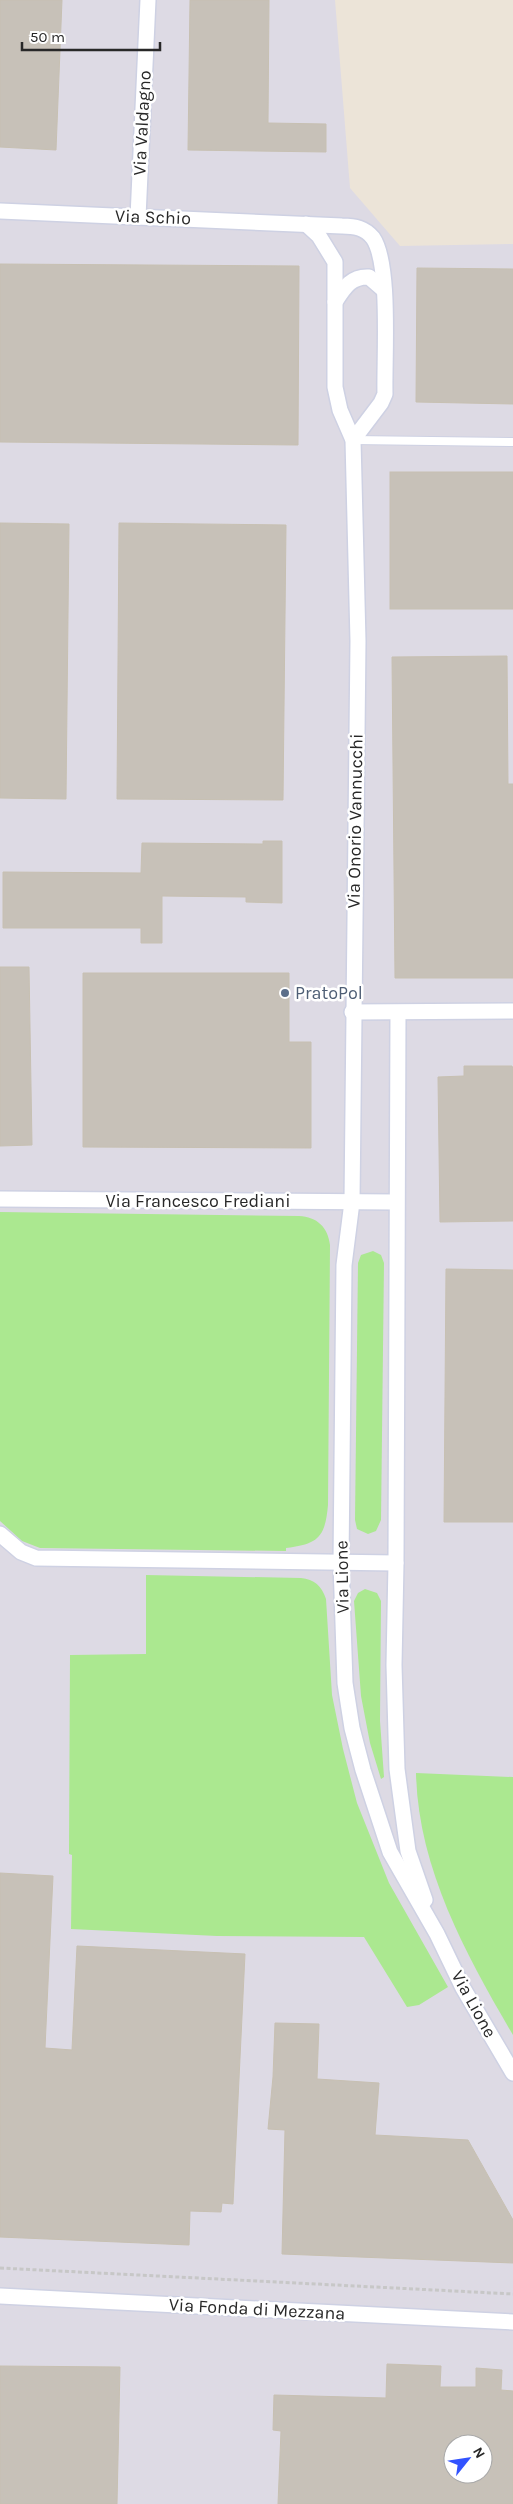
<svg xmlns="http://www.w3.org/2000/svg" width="513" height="2504" font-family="Karla,sans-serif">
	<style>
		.industrial { fill: #dddae4; fill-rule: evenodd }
		.green { fill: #abe890 }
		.building { fill: #c7c1b8; stroke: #c7c0b2; fill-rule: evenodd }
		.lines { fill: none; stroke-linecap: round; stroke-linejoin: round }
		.service-casing { stroke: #ced1e3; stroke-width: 10 }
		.minor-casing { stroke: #ced1e3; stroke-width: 18 }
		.path { stroke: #c7c7c7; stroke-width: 3; stroke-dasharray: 4 2.5; stroke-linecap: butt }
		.service { stroke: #fff; stroke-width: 8 }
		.minor { stroke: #fff; stroke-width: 15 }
		.service-dot { fill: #5c6f8a; stroke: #fff; stroke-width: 2 }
		.labels { text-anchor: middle; stroke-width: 5; stroke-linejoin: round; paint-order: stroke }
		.street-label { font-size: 18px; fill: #282828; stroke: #fff }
		.service-label { font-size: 18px; fill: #4e5e75; stroke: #fff; text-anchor: start }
	</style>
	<rect width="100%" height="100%" fill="#ece4d8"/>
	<!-- industrial -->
	<path class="industrial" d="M0,0H335L350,188L400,246L513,244V2504H0ZM453,2444H483V2474H453Z"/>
	<!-- green -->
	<g class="green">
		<path d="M0,1212L299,1216C317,1217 328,1227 330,1245L328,1505C325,1538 318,1544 286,1548V1551L40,1548L22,1541L0,1521Z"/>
		<polygon points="373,1251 381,1255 384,1263 381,1520 376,1531 368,1534 357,1529 355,1520 358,1263 361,1255"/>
		<path d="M146,1575L301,1578C314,1579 322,1586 326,1599L332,1695L343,1749L357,1803L389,1883L448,1987L419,2005L407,2007L364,1937L217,1936L71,1929L72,1855L69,1854L70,1655L146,1654Z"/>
		<polygon points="365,1589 377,1593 381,1601 380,1721 384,1777 381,1779 370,1743 361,1696 354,1601 358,1593"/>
		<path d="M416,1773L513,1777V2035C466,1955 418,1868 416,1773Z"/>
	</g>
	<!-- building -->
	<g class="building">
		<polygon points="0,0 62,0 56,150 0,147"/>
		<polygon points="190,0 269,0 268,123 326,124 326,152 188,150"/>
		<polygon points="0,264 299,266 298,445 0,442"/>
		<polygon points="417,268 513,269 513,404 416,402"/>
		<rect x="390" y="472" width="123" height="137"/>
		<polygon points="0,523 69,524 66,799 0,798"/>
		<polygon points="119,523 286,525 283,800 117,799"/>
		<polygon points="507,656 508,784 513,784 513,978 395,978 392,657"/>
		<polygon points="263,841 282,841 282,903 246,902 246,897 162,896 162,943 141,943 141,928 3,928 3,872 141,873 142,843 263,844"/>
		<polygon points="0,967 29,967 32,1145 0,1146"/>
		<polygon points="83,973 289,973 289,1042 311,1042 311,1148 83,1147"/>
		<polygon points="464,1066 512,1066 513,1069 513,1221 440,1222 438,1077 464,1076"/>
		<polygon points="446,1269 513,1270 513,1522 444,1522"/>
		<polygon points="0,1873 53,1876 45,2048 72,2050 77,1946 245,1954 233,2204 222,2203 221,2212 190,2211 189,2245 0,2237"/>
		<polygon points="275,2023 319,2024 317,2079 379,2083 375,2135 468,2140 513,2220 513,2263 282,2254 285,2130 268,2129 273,2077"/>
		<path d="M387,2364L441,2366L440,2387H476V2368L502,2370L501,2390L513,2391V2504H278L281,2431L273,2430L274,2395L386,2398ZM453,2444H483V2474H453Z"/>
		<polygon points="0,2366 120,2367 117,2504 0,2504"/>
	</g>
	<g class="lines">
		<!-- service casing -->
		<g class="service-casing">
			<polyline id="service" points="353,440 513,442"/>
		</g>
		<!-- minor casing -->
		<g class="minor-casing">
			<g id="minor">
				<path d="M0,211L342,226C355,226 365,228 373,238C391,264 384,360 385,394L381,403L353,440"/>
				<polyline points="138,217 148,0"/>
				<polyline points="306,224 319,236 335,262 335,387 340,410 353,440 358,641 352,1202 344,1265 341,1563 345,1683 352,1728 363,1770 390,1852 437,1934 463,1988 513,2073"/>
				<path d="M335,302C344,288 351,276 369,277L384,290"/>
				<polyline points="352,1012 513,1011"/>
				<polyline points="398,1013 396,1563 394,1665 397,1769 408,1851 425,1900"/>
				<polyline points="0,1199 396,1202"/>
				<polyline points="0,1534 21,1552 36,1558 396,1563"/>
				<polyline points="0,2296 513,2322"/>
			</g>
		</g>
		<!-- path -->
		<polyline class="path" points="0,2268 513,2294"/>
		<!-- service -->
		<use href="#service" class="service"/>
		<!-- minor -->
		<use href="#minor" class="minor"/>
	</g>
	<!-- markers -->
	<circle class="service-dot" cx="285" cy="993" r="5"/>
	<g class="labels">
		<!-- street labels -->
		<g class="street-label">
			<text transform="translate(142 123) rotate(-87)" y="6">Via Valdagno</text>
			<text transform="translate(153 217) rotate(2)" y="6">Via Schio</text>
			<text transform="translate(355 821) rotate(-89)" y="6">Via Onorio Vannucchi</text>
			<text x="198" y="1207">Via Francesco Frediani</text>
			<text transform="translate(342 1577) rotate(-91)" y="6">Via Lione</text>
			<text transform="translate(474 2004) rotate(61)" y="6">Via Lione</text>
			<text transform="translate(257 2309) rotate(3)" y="6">Via Fonda di Mezzana</text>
		</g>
		<!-- service labels -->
		<g class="service-label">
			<text x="295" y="999">PratoPol</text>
		</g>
	</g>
	<!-- north arrow -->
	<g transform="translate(468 2459) rotate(60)"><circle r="24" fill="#ffffff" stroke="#a9a9a9"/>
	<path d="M0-4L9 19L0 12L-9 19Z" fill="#3253ff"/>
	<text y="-8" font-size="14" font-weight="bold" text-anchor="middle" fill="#282828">N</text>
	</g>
	<!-- scale -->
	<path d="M22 42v8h138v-8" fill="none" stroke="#282828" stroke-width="2.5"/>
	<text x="30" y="42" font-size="15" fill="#282828" stroke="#ffffff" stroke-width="4" paint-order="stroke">50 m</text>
</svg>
